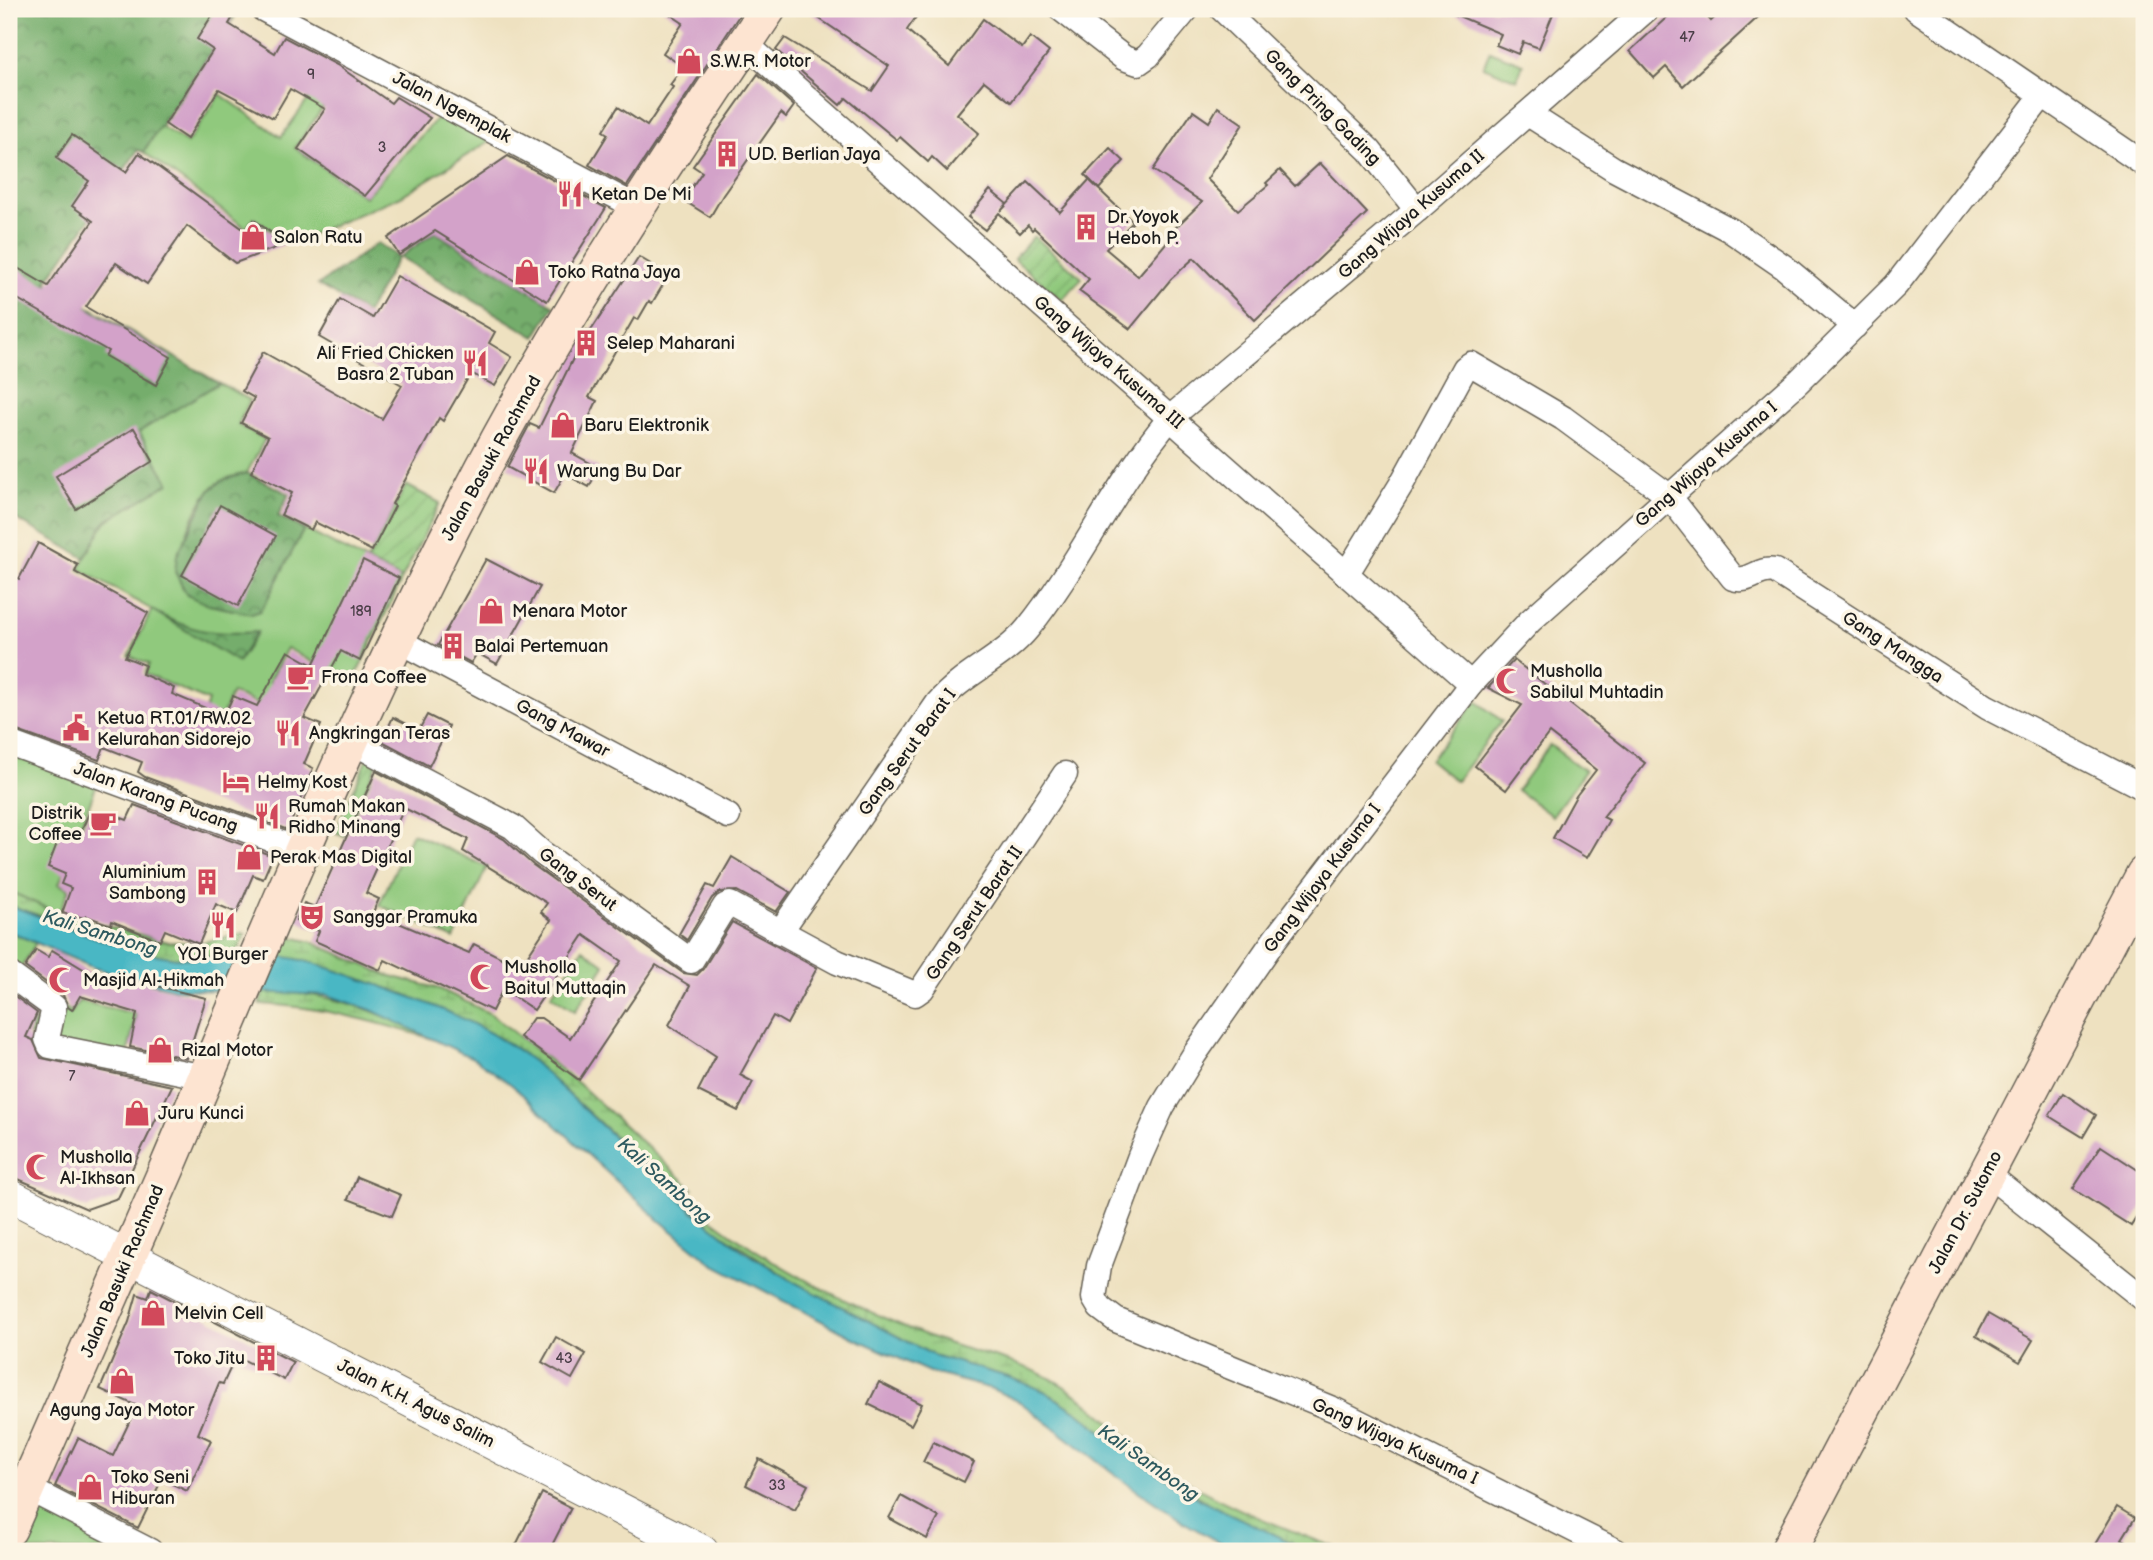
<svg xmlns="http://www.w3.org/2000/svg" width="2153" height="1560" font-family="'Balsamiq Sans',sans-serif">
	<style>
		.grass { fill: #90c97d; stroke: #56724c; stroke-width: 2; fill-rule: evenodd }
		.forest { fill: url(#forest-crowns); stroke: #486444; stroke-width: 2 }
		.wetland { fill: url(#wetland-marsh); stroke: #56724c; stroke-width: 2 }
		.garden { fill: url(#garden-furrows); stroke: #56724c; stroke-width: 2 }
		.water { fill: #4ab7c4; stroke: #336a70; stroke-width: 2 }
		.building { fill: #d3a2c9; fill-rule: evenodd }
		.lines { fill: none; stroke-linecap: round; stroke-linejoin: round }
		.minor-casing { stroke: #666155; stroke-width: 27 }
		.tertiary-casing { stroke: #666155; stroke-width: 34 }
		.secondary-casing { stroke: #666155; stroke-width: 38 }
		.minor { stroke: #fff; stroke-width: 24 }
		.tertiary { stroke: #fff; stroke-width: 32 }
		.secondary { stroke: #fde4d1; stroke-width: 35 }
		.labels { text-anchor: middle; stroke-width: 7; stroke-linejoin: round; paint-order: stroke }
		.number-label { font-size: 14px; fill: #4a3e47 }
		.poi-label { font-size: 18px; fill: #1c1c1c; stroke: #fcf5e5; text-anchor: start }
		.street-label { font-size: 18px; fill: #1c1c1c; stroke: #fcf5e5 }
		.water-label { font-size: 19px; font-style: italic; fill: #2e5a5f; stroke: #fcf5e5 }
	</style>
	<defs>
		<pattern id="forest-crowns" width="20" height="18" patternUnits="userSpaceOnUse" patternTransform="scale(1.75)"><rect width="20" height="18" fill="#74ad6c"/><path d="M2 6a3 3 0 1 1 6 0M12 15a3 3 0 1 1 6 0" fill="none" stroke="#5e8c58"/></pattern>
		<pattern id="wetland-marsh" width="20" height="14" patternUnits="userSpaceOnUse" patternTransform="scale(1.75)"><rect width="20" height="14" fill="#90c97d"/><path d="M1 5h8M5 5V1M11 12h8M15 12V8" fill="none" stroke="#7cac6b"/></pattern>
		<pattern id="garden-furrows" width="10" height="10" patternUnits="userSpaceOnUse" patternTransform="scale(1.75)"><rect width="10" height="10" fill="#90c97d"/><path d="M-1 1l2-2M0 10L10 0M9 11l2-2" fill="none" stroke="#7cac6b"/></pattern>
	</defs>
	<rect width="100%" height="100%" fill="#fcf5e5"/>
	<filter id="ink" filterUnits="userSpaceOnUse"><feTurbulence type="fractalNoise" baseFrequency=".0143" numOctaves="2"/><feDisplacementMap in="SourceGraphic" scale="14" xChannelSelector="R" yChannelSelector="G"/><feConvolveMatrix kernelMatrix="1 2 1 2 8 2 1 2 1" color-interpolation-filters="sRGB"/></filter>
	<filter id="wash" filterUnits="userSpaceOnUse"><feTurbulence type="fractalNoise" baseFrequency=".00686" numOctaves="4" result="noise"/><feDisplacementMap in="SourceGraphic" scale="28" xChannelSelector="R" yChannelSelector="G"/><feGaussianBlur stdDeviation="1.57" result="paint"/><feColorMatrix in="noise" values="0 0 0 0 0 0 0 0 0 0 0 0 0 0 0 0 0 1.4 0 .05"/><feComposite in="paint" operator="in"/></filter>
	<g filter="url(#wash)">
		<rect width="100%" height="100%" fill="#eee1c0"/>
		<!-- grass -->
		<g class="grass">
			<polygon points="1490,51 1523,64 1517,80 1483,67"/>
			<polygon points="338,58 352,66 295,148 365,197 442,113 493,139 401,196 289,244 254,218 246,228 143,152 161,126 187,143 220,94 281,137"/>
			<path d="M219,383L250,400L238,425L265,439L247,473C235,476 221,478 212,488C193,508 166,571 187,595L260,610L304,529L402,579L352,684L287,648L269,681L276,685L266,708L232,693L220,720L204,713L208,701L145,674L149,664L129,656L152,610L79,569L105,522L169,483L138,432ZM175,623L209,633H257L238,662Z"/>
			<polygon points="1476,701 1502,721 1456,781 1430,760"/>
			<polygon points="1550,745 1585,771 1552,816 1517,790"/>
			<polygon points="17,755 97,784 59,884 69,889 59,914 9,891 9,778"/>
			<polygon points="412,833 487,867 454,939 379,905"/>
			<polygon points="9,931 36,943 21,968 34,977 26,990 9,983"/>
			<polygon points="583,949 605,965 575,1011 551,995"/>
			<polygon points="46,996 72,1012 79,1001 136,1014 127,1057 59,1045 29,1035"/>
			<polygon points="38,1506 129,1551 18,1551"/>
		</g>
		<!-- forest -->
		<g class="forest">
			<polygon points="9,9 240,9 143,152 138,150 46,282 219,383 139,432 169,483 105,522 85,558 9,515"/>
			<polygon points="435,232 554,306 535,337 400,257"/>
			<polygon points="378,243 398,257 367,313 318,285"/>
			<polygon points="247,473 289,494 278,516 304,529 266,602 260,611 252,614 209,605 187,595 175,572 177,555 209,491 223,480"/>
			<path d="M152,610C191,632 213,635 257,632L238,662Z"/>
		</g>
		<!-- wetland -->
		<g class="wetland">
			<polygon points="9,891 59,914 169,942 199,943 246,933 236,954 172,958 145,952 9,905"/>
			<path d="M288,936L312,942L387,975L440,989L491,1014L578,1083L693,1189L685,1198C761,1262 846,1305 939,1340C973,1353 1011,1359 1044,1375C1091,1398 1124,1439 1166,1468C1218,1505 1285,1528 1344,1551H1309L1223,1512L1136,1459L1079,1413L1044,1391L1008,1377L933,1355L794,1282L715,1229L534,1062L501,1039L404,994L328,968L279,956Z"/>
			<path d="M264,992C336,991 376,1012 439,1041C381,1023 320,1006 259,1004Z"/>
		</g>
		<!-- garden -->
		<g class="garden">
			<polygon points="1034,236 1082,278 1062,300 1014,259"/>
			<polygon points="406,485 440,503 402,579 367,561"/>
			<polygon points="368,757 378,762 344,836 335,832"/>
		</g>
		<!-- water -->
		<path class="water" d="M9,905C61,924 115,949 170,957C204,962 241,954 276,956C304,958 331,969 358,978C419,999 482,1021 534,1062L693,1211L741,1249L794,1282L933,1355L1008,1377L1044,1391L1079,1413L1136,1459L1199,1499L1309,1551H1237L1229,1548L1185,1523L1132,1487L1020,1402L992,1389L929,1372L854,1338L713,1264L659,1220L512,1085L475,1059L371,1010L327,995L175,989L94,968L9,931Z"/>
		<g id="blocks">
			<!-- building -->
			<g class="building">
				<polygon points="216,9 232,19 229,24 275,53 284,37 337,65 391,103 396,97 430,118 365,196 298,149 325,109 290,89 273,118 219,89 187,139 165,124 213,50 197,39"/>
				<polygon points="662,9 742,11 627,186 589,165 608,134 603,131 618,107 647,126 673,87 670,85 683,67 663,53 683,23"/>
				<polygon points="805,9 904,9 916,17 907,30 949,66 983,19 1022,48 1030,37 1049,52 1011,102 984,81 957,114 979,133 947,171 932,157 928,162 900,137 897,140 846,98 840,105 776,50 785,38 872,91 889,66"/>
				<polygon points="1442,9 1555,9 1539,48 1523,42 1518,54 1496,45 1501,34"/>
				<polygon points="1676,9 1700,9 1711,21 1724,9 1767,9 1683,86 1666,67 1654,78 1630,51"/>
				<polygon points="758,74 794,106 786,117 781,113 723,195 710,217 683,200 702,172 693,166"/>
				<polygon points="1218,107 1243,124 1207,179 1238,210 1268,185 1266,183 1280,170 1295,186 1320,163 1367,213 1255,320 1194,258 1171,279 1130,329 1079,291 1089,279 1034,228 1032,230 1028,225 1020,233 999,213 985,230 968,217 990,190 1007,204 1001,211 1028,182 1060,212 1089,180 1133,222 1106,249 1138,276 1172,236 1169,234 1202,202 1153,170 1193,111 1209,122"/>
				<polygon points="72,135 126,172 139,153 246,231 254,220 286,244 235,263 187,226 147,284 116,263 86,307 171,357 156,385 105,356 108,351 9,294 9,263 48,286 93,221 72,206 89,181 56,158"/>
				<polygon points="1110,148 1124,161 1099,189 1085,175"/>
				<polygon points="508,156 606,208 547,301 435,231 399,255 388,238"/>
				<polygon points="639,257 669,275 652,303 649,301 638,320 634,318 589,397 597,401 572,453 599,468 589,487 565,474 554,493 507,467 530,424 539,428 587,330 590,332"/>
				<polygon points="397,276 495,332 489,343 512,357 495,386 471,373 443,421 439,418 392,504 395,506 372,551 315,522 311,530 281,515 292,493 251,472 268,437 241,423 254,398 242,391 263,352 382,419 402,385 319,337 340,299 373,318"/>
				<polygon points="134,428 153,461 76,509 56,476"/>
				<polygon points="220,505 276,536 238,606 182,575"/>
				<polygon points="38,543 78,565 75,572 148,613 125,657 145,665 142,674 174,688 172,694 224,716 233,696 257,706 288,651 313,665 363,560 399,578 360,661 341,651 304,718 321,725 304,764 313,768 288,830 145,777 138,772 142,762 104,747 99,760 9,728 9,574 19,579"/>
				<polygon points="486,559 540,587 497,664 477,653 471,663 438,645"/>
				<polygon points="1514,660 1645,763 1603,817 1609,820 1587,858 1553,838 1576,796 1596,770 1549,733 1506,790 1475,766 1522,705 1488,688"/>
				<polygon points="427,715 449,726 429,766 382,741 393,717 419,730"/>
				<path d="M376,771L504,839L533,865L683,973L697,975L703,969L732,922L817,968L787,1024L773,1016L740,1075L753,1082L738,1111L698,1091L716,1056L669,1025L690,986L656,965L579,1080L520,1037L533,1018H541L570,1038L621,961L584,935L534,1010L503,989L492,1011L385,960L380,970L315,941L319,931L296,920L304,903L315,907ZM404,808L468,839L463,851L547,903L541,912L551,920L520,967L474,944L469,953L373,912L379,899L366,893Z"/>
				<polygon points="134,805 273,856 263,879 253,875 237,913 216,904 199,944 165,930 160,941 112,921 111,925 86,916 85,918 62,913 71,888 61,884 65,874 48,867 62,830 79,836 89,813 107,820 109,813 127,820"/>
				<polygon points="732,857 790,892 776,912 737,891 719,892 712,898 687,940 679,934 707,885 714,888"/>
				<polygon points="36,950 48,957 52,950 116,989 119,977 206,998 187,1058 130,1047 137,1013 80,996 72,1010 68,1007 63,995 25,967"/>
				<polygon points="9,992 37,1013 26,1037 33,1040 41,1058 172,1086 118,1198 87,1209 9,1175"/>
				<polygon points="2063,1093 2096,1115 2083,1137 2049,1116"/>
				<polygon points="2101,1146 2144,1174 2144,1205 2131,1226 2073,1189"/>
				<polygon points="357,1177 401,1195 392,1216 348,1199"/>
				<polygon points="151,1289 293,1362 284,1380 236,1356 223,1384 219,1383 198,1434 211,1440 187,1491 162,1479 138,1528 55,1486 78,1438 113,1456 137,1406 100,1389 129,1322 137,1294 148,1298"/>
				<polygon points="1988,1314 2033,1340 2020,1362 1976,1336"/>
				<polygon points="556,1337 586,1354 572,1379 542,1362"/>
				<polygon points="879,1382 922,1404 911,1425 868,1404"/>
				<polygon points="933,1442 974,1462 964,1482 923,1462"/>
				<polygon points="759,1459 808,1485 795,1510 746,1485"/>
				<polygon points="542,1493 571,1508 549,1551 513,1551"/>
				<polygon points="901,1496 939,1517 927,1539 889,1518"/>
				<polygon points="2117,1507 2135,1518 2122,1539 2144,1551 2091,1551"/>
			</g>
		</g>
	</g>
	<g filter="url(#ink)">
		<use href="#blocks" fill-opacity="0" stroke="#666155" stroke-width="2"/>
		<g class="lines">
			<!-- minor casing -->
			<g class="minor-casing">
				<g id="minor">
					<polyline points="263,9 638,208"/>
					<polyline points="1061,9 1124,58 1138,63 1148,56 1187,9"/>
					<polyline points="1222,9 1369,150 1417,210"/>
					<polyline points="1916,9 2144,164"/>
					<polyline points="745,43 1471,684"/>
					<polyline points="1528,114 1614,169 1730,230 1784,267 1855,326"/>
					<path d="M1347,573L1401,485L1465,368L1471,364L1563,418L1669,496L1733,578C1749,584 1759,567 1775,571L1987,707L2144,788"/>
					<polyline points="397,640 728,816"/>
					<polyline points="352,742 513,827 542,853 691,961 725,906 730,904 837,962 915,994 922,989 1065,774"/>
					<polyline points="9,743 303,851"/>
					<path d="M780,932L938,703C963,673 1003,659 1028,628C1081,562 1116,482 1171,417L1417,210L1647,9"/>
					<polyline points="9,974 54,1007 47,1039 50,1046 205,1077"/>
					<polyline points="1985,1172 2144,1299"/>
					<polyline points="27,1488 150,1551"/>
					<polyline points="1616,1551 1335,1410 1116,1320 1100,1308 1094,1298 1099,1266 1140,1156 1162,1107 1194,1055 1275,939 1471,684 1530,621 1798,382 1896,285 2042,96"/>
				</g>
			</g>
			<!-- tertiary casing -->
			<g class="tertiary-casing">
				<polyline id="tertiary" points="9,1195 702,1551"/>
			</g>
			<!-- secondary casing -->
			<g class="secondary-casing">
				<g id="secondary">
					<path d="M9,1529C62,1409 115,1289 167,1168C263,943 355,715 468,497C555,328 662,167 768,9"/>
					<polyline points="1788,1551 2144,874"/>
				</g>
			</g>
			<!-- minor -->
			<use href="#minor" class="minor"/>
			<!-- tertiary -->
			<use href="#tertiary" class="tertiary"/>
			<!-- secondary -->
			<use href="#secondary" class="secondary"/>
		</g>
	</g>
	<!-- icons -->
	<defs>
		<g id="shop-bare" transform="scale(2.1)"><path d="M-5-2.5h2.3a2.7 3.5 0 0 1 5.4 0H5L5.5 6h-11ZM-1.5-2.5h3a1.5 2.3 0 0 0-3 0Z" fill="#d1495b" stroke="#fcf5e5" stroke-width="2.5" paint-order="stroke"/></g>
		<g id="building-bare" transform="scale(2.1)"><path d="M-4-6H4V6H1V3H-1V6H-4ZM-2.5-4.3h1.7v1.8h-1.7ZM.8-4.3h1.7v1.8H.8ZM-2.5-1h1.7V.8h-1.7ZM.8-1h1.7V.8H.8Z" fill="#d1495b" stroke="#fcf5e5" stroke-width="2.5" paint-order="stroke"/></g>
		<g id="restaurant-bare" transform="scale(2.1)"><path d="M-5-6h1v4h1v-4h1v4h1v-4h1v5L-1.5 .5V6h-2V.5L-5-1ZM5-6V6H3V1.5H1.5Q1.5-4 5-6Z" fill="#d1495b" stroke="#fcf5e5" stroke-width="2.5" paint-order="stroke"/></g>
		<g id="cafe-bare" transform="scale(2.1)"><path d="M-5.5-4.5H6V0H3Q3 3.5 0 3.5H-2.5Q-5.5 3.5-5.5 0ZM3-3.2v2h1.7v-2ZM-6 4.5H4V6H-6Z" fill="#d1495b" stroke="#fcf5e5" stroke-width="2.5" paint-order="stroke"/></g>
		<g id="mosque-bare" transform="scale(2.1)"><path d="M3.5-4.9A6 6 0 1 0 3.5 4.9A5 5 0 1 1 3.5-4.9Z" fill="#d1495b" stroke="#fcf5e5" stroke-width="2.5" paint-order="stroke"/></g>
		<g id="civic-bare" transform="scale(2.1)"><path d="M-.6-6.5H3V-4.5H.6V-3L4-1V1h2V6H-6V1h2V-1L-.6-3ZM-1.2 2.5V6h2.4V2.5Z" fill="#d1495b" stroke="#fcf5e5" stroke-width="2.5" paint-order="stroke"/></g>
		<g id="hotel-bare" transform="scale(2.1)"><path d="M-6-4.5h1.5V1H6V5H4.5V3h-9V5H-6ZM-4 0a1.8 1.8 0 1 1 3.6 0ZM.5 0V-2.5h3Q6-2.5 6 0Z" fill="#d1495b" stroke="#fcf5e5" stroke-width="2.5" paint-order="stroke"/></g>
		<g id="theatre-bare" transform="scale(2.1)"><path d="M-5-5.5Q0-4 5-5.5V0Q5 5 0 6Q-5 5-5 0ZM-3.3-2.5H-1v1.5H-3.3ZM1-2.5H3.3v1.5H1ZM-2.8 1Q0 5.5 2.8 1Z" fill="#d1495b" stroke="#fcf5e5" stroke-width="2.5" paint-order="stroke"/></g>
	</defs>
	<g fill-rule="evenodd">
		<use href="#shop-bare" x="689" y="61"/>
		<use href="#building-bare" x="727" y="154"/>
		<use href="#restaurant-bare" x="570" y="194"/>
		<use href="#building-bare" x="1086" y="227"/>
		<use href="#shop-bare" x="253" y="237"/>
		<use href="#shop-bare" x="527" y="272"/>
		<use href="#building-bare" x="586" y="343"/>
		<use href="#restaurant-bare" x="475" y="363"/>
		<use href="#shop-bare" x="563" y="425"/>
		<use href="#restaurant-bare" x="536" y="471"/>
		<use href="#shop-bare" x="491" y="611"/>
		<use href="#building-bare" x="453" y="646"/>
		<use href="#cafe-bare" x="300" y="677"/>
		<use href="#mosque-bare" x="1509" y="681"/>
		<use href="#civic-bare" x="76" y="728"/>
		<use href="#restaurant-bare" x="288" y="733"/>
		<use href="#hotel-bare" x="236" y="782"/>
		<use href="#restaurant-bare" x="267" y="816"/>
		<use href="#cafe-bare" x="103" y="823"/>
		<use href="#shop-bare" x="249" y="857"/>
		<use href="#building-bare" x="207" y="882"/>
		<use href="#theatre-bare" x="312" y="917"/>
		<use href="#restaurant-bare" x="223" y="925"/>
		<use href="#mosque-bare" x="483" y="977"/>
		<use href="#mosque-bare" x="62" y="980"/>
		<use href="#shop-bare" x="160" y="1050"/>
		<use href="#shop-bare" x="137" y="1113"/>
		<use href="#mosque-bare" x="39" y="1167"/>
		<use href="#shop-bare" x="153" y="1313"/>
		<use href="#building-bare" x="266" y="1358"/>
		<use href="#shop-bare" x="122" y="1381"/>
		<use href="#shop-bare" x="90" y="1487"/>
	</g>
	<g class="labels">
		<!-- number labels -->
		<g class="number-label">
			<text x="1687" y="42">47</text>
			<text x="311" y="79">9</text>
			<text x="382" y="152">3</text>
			<text x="361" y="616">189</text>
			<text x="72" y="1081">7</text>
			<text x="564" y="1363">43</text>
			<text x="777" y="1490">33</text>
		</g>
		<!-- poi labels -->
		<g class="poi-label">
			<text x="710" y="67">S.W.R. Motor</text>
			<text x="748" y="160">UD. Berlian Jaya</text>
			<text x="591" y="200">Ketan De Mi</text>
			<text x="1107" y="223">Dr. Yoyok<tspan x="1107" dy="21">Heboh P.</tspan></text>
			<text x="274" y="243">Salon Ratu</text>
			<text x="548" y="278">Toko Ratna Jaya</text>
			<text x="607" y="349">Selep Maharani</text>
			<text x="454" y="359" text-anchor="end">Ali Fried Chicken<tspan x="454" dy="21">Basra 2 Tuban</tspan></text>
			<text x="584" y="431">Baru Elektronik</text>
			<text x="557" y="477">Warung Bu Dar</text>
			<text x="512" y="617">Menara Motor</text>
			<text x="474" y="652">Balai Pertemuan</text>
			<text x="1530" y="677">Musholla<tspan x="1530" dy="21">Sabilul Muhtadin</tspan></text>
			<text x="321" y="683">Frona Coffee</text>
			<text x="97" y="724">Ketua RT.01/RW.02<tspan x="97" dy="21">Kelurahan Sidorejo</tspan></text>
			<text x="309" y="739">Angkringan Teras</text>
			<text x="257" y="788">Helmy Kost</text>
			<text x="288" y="812">Rumah Makan<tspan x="288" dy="21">Ridho Minang</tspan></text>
			<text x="82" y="819" text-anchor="end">Distrik<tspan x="82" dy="21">Coffee</tspan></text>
			<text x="270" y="863">Perak Mas Digital</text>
			<text x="186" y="878" text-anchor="end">Aluminium<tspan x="186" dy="21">Sambong</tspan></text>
			<text x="333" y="923">Sanggar Pramuka</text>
			<text x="223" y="960" text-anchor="middle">YOI Burger</text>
			<text x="504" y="973">Musholla<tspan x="504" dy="21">Baitul Muttaqin</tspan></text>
			<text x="83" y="986">Masjid Al-Hikmah</text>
			<text x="181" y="1056">Rizal Motor</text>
			<text x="158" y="1119">Juru Kunci</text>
			<text x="60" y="1163">Musholla<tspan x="60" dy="21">Al-Ikhsan</tspan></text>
			<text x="174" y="1319">Melvin Cell</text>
			<text x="245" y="1364" text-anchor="end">Toko Jitu</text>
			<text x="122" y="1416" text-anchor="middle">Agung Jaya Motor</text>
			<text x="111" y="1483">Toko Seni<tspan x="111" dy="21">Hiburan</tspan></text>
		</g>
		<!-- street labels -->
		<g class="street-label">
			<text transform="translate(452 107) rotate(28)" y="6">Jalan Ngemplak</text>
			<text transform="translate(1323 107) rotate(45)" y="6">Gang Pring Gading</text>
			<text transform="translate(1411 214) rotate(-41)" y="6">Gang Wijaya Kusuma II</text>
			<text transform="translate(1109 362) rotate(41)" y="6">Gang Wijaya Kusuma III</text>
			<text transform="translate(491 458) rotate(-61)" y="6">Jalan Basuki Rachmad</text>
			<text transform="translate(1706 464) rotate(-41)" y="6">Gang Wijaya Kusuma I</text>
			<text transform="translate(1893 647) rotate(33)" y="6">Gang Mangga</text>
			<text transform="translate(563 728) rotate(28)" y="6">Gang Mawar</text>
			<text transform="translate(907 752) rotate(-54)" y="6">Gang Serut Barat I</text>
			<text transform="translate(156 797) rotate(20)" y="6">Jalan Karang Pucang</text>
			<text transform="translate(1322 878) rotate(-53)" y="6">Gang Wijaya Kusuma I</text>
			<text transform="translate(578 879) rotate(37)" y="6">Gang Serut</text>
			<text transform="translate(974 913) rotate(-56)" y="6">Gang Serut Barat II</text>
			<text transform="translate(1965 1212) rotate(-62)" y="6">Jalan Dr. Sutomo</text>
			<text transform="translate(122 1271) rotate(-67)" y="6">Jalan Basuki Rachmad</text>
			<text transform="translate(416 1403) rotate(27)" y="6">Jalan K.H. Agus Salim</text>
			<text transform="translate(1395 1441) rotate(25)" y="6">Gang Wijaya Kusuma I</text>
		</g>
		<!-- water labels -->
		<g class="water-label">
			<text transform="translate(100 932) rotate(17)" y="7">Kali Sambong</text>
			<text transform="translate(665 1180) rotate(42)" y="7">Kali Sambong</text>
			<text transform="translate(1149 1462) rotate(35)" y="7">Kali Sambong</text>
		</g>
	</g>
	<!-- margin -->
	<rect width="2153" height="1560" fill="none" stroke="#fcf5e5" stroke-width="35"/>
</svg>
